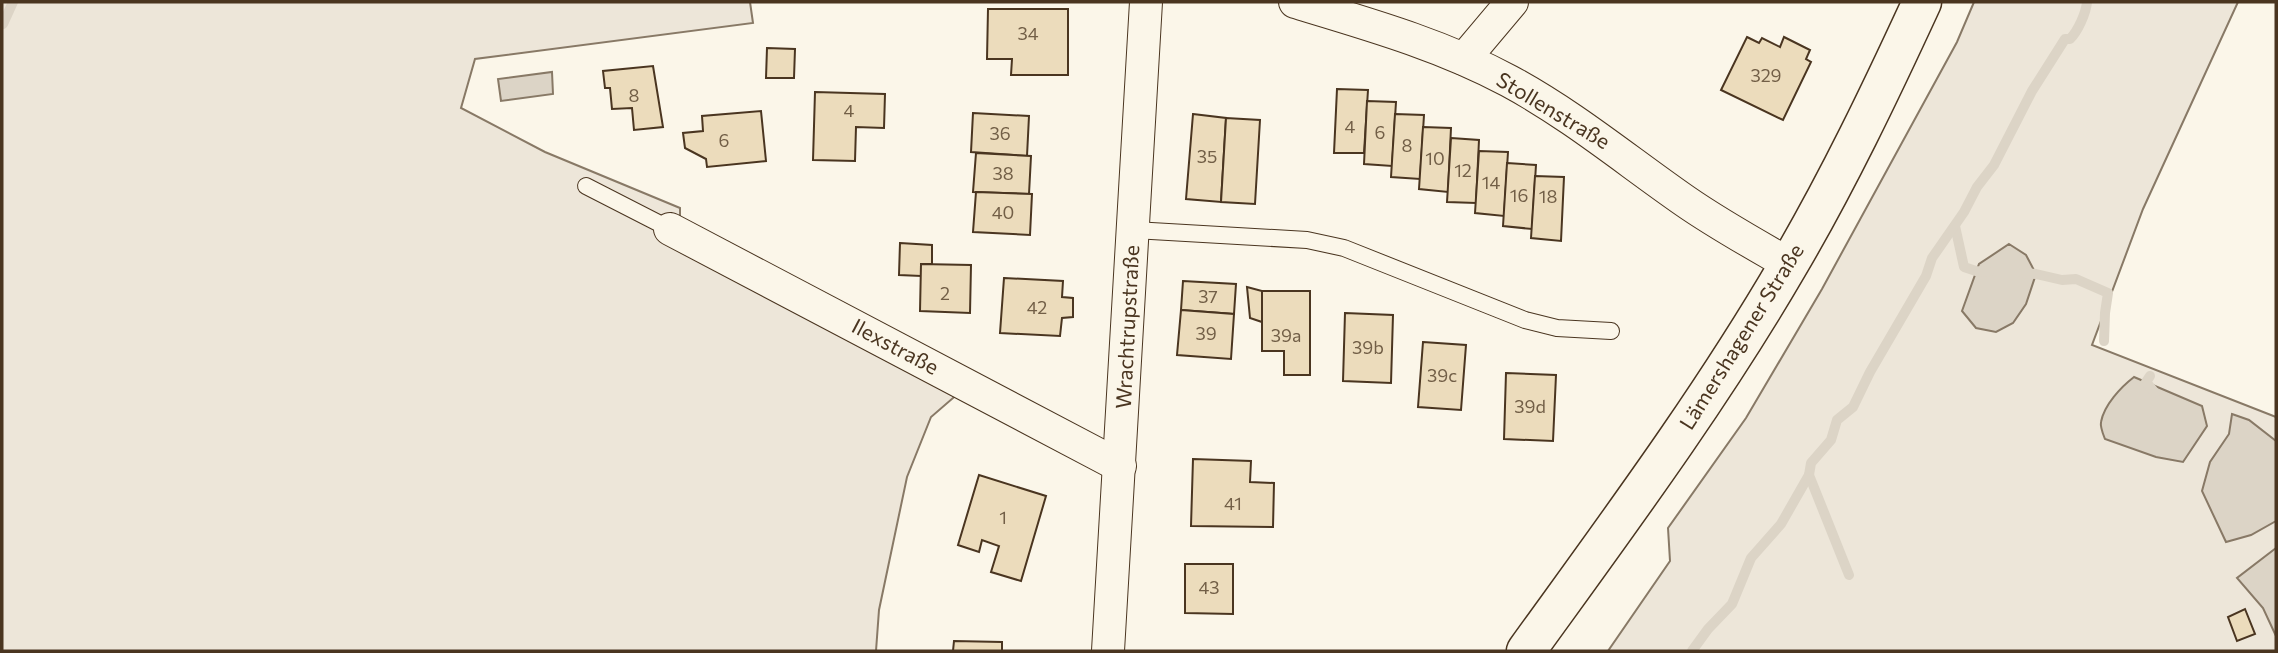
<svg xmlns="http://www.w3.org/2000/svg" width="2278" height="653" font-family="Commissioner,sans-serif">
	<style>
		.green { fill: #ede6d9; stroke: #887966; stroke-width: 2 }
		.water { fill: #dcd4c6; stroke: #887966; stroke-width: 2 }
		.lines { fill: none; stroke-linecap: round; stroke-linejoin: round }
		.stream { stroke: #dcd4c6; stroke-width: 10 }
		.building { fill: #ecdcbc; stroke: #4a3520; stroke-width: 2 }
		.service-casing { stroke: #4a3520; stroke-width: 18 }
		.minor-casing { stroke: #4a3520; stroke-width: 34 }
		.secondary-casing { stroke: #4a3520; stroke-width: 41 }
		.service { stroke: #fbf6e9; stroke-width: 16 }
		.minor { stroke: #fbf6e9; stroke-width: 32 }
		.secondary { stroke: #fbf6e9; stroke-width: 38 }
		.labels { text-anchor: middle; stroke-width: 5; stroke-linejoin: round; paint-order: stroke }
		.number-label { font-size: 18px; fill: #725f47 }
		.street-label { font-size: 21px; fill: #4a3520; stroke: #fbf6e9 }
	</style>
	<rect width="100%" height="100%" fill="#fbf6e9"/>
	<!-- green -->
	<g class="green">
		<polygon points="2,2 750,2 753,23 475,59 461,108 545,152 680,208 680,222 960,392 931,417 907,477 879,610 876,651 2,651"/>
		<polygon points="1974,2 2238,2 2143,209 2092,345 2276,417 2276,651 1608,651 1670,561 1668,528 1746,418 1822,289 1957,42"/>
	</g>
	<!-- water -->
	<g class="water">
		<polygon points="552,72 553,94 501,101 498,79"/>
		<polygon points="2009,244 2026,255 2036,274 2026,304 2013,323 1996,332 1976,328 1962,311 1979,264"/>
		<path d="M2134,377L2202,406L2207,426L2183,462L2156,457L2105,439C2103,434 2100,427 2101,422C2104,405 2121,387 2134,377Z"/>
		<polygon points="2232,414 2249,420 2276,441 2276,521 2251,535 2226,542 2202,491 2210,462 2229,434"/>
		<polygon points="2276,548 2276,636 2263,608 2237,578"/>
	</g>
	<g class="lines">
		<!-- stream -->
		<g class="stream">
			<polyline points="3,24 13,2"/>
			<polyline points="1955,226 1964,267 1976,271 1989,272"/>
			<polyline points="2023,273 2036,274 2062,280 2076,279 2108,293 2105,313 2104,341"/>
			<polyline points="2150,376 2146,382 2155,393"/>
			<polyline points="1809,475 1849,575"/>
			<path d="M1692,651L1708,629L1732,604L1751,558L1781,524L1809,475L1811,463L1831,440L1837,420L1853,407L1870,372L1926,276L1932,258L1964,212L1977,187L1994,165L2032,91L2065,39H2070C2078,31 2086,13 2087,2"/>
		</g>
	</g>
	<!-- building -->
	<g class="building">
		<polygon points="988,9 1068,9 1068,75 1011,75 1012,59 987,59"/>
		<polygon points="1747,37 1759,43 1762,38 1780,47 1784,37 1810,50 1806,59 1811,62 1783,120 1721,90"/>
		<polygon points="767,48 795,49 794,78 766,78"/>
		<polygon points="653,66 663,127 634,130 632,108 612,109 610,88 605,88 603,71"/>
		<polygon points="1337,89 1368,90 1364,153 1334,153"/>
		<polygon points="815,92 885,94 884,128 856,127 855,161 813,160"/>
		<polygon points="1367,101 1396,102 1392,166 1364,164"/>
		<polygon points="761,111 766,161 707,167 706,159 685,148 683,133 703,131 702,116"/>
		<polygon points="973,113 1029,116 1027,156 971,152"/>
		<polygon points="1193,114 1226,118 1221,202 1186,199"/>
		<polygon points="1395,114 1424,115 1420,179 1391,177"/>
		<polygon points="1226,118 1260,120 1255,204 1221,202"/>
		<polygon points="1423,127 1451,128 1448,192 1419,189"/>
		<polygon points="1451,138 1479,140 1476,203 1447,202"/>
		<polygon points="1479,151 1508,152 1504,216 1475,213"/>
		<polygon points="976,153 1031,156 1029,194 973,192"/>
		<polygon points="1507,163 1536,165 1532,229 1503,226"/>
		<polygon points="1535,176 1564,177 1561,241 1531,238"/>
		<polygon points="976,192 1032,194 1030,235 973,232"/>
		<polygon points="900,243 932,245 932,264 921,264 921,276 899,275"/>
		<polygon points="921,264 971,265 970,313 920,311"/>
		<polygon points="1004,278 1063,281 1062,297 1073,298 1073,317 1062,318 1060,336 1000,333"/>
		<polygon points="1183,281 1236,284 1234,314 1181,310"/>
		<polygon points="1247,287 1262,291 1262,322 1250,318"/>
		<polygon points="1262,291 1310,291 1310,375 1284,375 1284,351 1262,351"/>
		<polygon points="1181,310 1234,314 1231,359 1177,355"/>
		<polygon points="1345,313 1393,315 1391,383 1343,381"/>
		<polygon points="1423,342 1466,345 1461,410 1418,407"/>
		<polygon points="1506,373 1556,375 1553,441 1504,439"/>
		<polygon points="1193,459 1251,461 1250,482 1274,483 1273,527 1191,526"/>
		<polygon points="979,475 1046,496 1021,581 991,572 999,546 982,540 979,552 958,545"/>
		<polygon points="1185,564 1233,564 1233,614 1185,613"/>
		<polygon points="2245,609 2255,634 2237,641 2228,617"/>
		<polygon points="954,641 1002,642 1002,651 953,651"/>
	</g>
	<g class="lines">
		<!-- service casing -->
		<g class="service-casing">
			<g id="service">
				<polyline points="586,186 670,229"/>
				<polyline points="1134,230 1307,240 1344,248 1525,320 1557,328 1611,331"/>
			</g>
		</g>
		<!-- minor casing -->
		<g class="minor-casing">
			<g id="minor">
				<path d="M1295,2C1368,24 1442,45 1509,81C1572,115 1626,160 1685,201C1718,224 1754,244 1789,264"/>
				<polyline points="1464,59 1512,2"/>
				<polyline points="670,229 1120,466"/>
				<polyline points="1108,651 1146,2"/>
			</g>
		</g>
		<!-- secondary casing -->
		<g class="secondary-casing">
			<path id="secondary" d="M1526,651C1617,525 1710,400 1788,266C1838,181 1881,91 1922,2"/>
		</g>
		<!-- service -->
		<use href="#service" class="service"/>
		<!-- minor -->
		<use href="#minor" class="minor"/>
		<!-- secondary -->
		<use href="#secondary" class="secondary"/>
	</g>
	<g class="labels">
		<!-- number labels -->
		<g class="number-label">
			<text x="1028" y="40">34</text>
			<text x="1766" y="82">329</text>
			<text x="634" y="102">8</text>
			<text x="849" y="117">4</text>
			<text x="1350" y="133">4</text>
			<text x="1380" y="139">6</text>
			<text x="1000" y="140">36</text>
			<text x="724" y="147">6</text>
			<text x="1407" y="152">8</text>
			<text x="1207" y="163">35</text>
			<text x="1435" y="165">10</text>
			<text x="1463" y="177">12</text>
			<text x="1003" y="180">38</text>
			<text x="1491" y="189">14</text>
			<text x="1519" y="202">16</text>
			<text x="1548" y="203">18</text>
			<text x="1003" y="219">40</text>
			<text x="945" y="300">2</text>
			<text x="1208" y="303">37</text>
			<text x="1037" y="314">42</text>
			<text x="1206" y="340">39</text>
			<text x="1286" y="342">39a</text>
			<text x="1368" y="354">39b</text>
			<text x="1442" y="382">39c</text>
			<text x="1530" y="413">39d</text>
			<text x="1233" y="510">41</text>
			<text x="1003" y="524">1</text>
			<text x="1209" y="594">43</text>
		</g>
		<!-- street labels -->
		<g class="street-label">
			<text transform="translate(1553 111) rotate(31)" y="7">Stollenstraße</text>
			<text transform="translate(1128 327) rotate(-87)" y="7">Wrachtrupstraße</text>
			<text transform="translate(1742 337) rotate(-58)" y="7">Lämershagener Straße</text>
			<text transform="translate(895 347) rotate(28)" y="7">Ilexstraße</text>
		</g>
	</g>
	<!-- border -->
	<rect width="2278" height="653" fill="none" stroke="#4a3520" stroke-width="7"/>
</svg>
